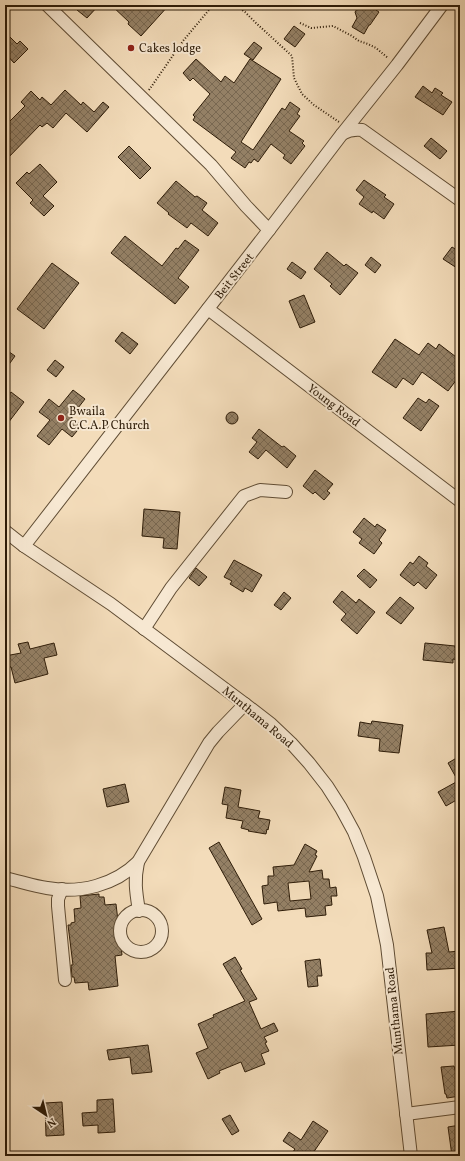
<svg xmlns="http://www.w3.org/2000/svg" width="465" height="1161" font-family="Vollkorn,serif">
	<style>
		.building { fill: url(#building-cross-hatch); stroke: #2e1c08; fill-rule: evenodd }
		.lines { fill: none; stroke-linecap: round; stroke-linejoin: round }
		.minor-casing { stroke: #5f4c34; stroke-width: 14 }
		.path { stroke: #2e1c08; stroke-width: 2; stroke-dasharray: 1 2; stroke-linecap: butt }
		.minor { stroke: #f7e8d2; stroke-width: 12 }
		.poi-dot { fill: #8f2418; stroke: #f7e8d2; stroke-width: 1.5 }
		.labels { text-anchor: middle; stroke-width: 4; stroke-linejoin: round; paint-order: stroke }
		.poi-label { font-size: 12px; fill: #2e1c08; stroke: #f7e8d2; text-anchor: start }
		.street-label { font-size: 12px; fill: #2e1c08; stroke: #f7e8d2 }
	</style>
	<defs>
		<pattern id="building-cross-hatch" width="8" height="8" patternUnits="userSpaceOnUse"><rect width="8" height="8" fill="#948065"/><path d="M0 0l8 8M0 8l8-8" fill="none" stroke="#796851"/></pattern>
	</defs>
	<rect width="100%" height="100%" fill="#f3dcba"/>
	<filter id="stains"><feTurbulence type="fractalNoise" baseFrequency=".005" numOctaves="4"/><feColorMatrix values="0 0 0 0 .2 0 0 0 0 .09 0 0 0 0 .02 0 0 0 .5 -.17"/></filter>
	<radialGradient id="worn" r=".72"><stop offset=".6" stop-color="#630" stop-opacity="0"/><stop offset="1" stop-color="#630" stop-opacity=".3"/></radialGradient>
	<!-- building -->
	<g class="building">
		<polygon points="81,5 99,5 87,18 77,10"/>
		<polygon points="111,5 139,5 143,9 147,5 169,5 141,36 128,24 129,22"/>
		<polygon points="360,5 379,5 376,10 379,12 370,25 369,25 364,34 352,27 357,18 355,12"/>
		<polygon points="294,26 305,34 295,47 284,39"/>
		<polygon points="5,32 17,44 20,41 28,49 14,63 5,53"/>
		<polygon points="254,42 262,48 253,60 244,54"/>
		<polygon points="196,59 221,82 225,76 234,83 250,59 281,79 241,142 253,150 282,108 285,110 290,102 300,109 297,114 300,116 289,131 304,141 302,143 305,146 291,164 283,158 285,155 271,144 258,162 254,159 251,163 249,162 245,168 231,158 236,152 193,120 195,117 193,115 210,94 193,78 190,81 183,73"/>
		<polygon points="423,86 432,93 435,88 443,93 441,95 452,102 443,115 415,97"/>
		<polygon points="65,90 81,105 83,102 94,112 103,102 109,107 87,132 66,113 53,128 47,123 42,127 40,125 5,161 5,132 8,128 6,125 25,106 21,102 31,91 40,100 42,97 51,105"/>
		<polygon points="431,138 447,151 440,159 424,146"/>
		<polygon points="129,146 151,168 140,179 118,157"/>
		<polygon points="40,164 57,182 43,196 54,206 44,216 30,203 33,200 16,183 27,172 29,174"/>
		<polygon points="364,180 386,195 384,197 394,204 384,219 373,211 372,213 359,204 364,197 356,190"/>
		<polygon points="176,181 195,197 197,196 207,203 202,210 218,223 208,236 191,223 187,228 168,214 169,213 157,203"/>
		<polygon points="125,236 162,266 176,248 178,249 185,240 199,250 178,278 189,287 175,304 111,253"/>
		<polygon points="452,247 460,252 460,270 443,259"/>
		<polygon points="327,252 344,266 346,264 358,273 340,295 330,286 332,284 314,269"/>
		<polygon points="371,257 381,265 375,273 365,265"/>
		<polygon points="292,262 306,272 301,279 287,269"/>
		<polygon points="52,263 79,283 44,329 17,309"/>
		<polygon points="304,295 315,322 300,328 289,301"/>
		<polygon points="122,332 138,344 130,354 115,341"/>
		<polygon points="395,339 419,355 428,343 436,349 439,344 460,360 460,375 448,391 422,372 413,385 403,378 396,388 372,372"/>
		<polygon points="5,349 15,356 5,370"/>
		<polygon points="55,360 64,367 56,377 47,370"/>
		<polygon points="73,390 85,399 71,417 82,425 72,437 62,429 49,445 37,436 50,420 39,412 49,399 59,407"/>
		<polygon points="11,392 24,402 5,427 5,401"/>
		<polygon points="418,398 426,403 429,399 439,406 421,431 403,418"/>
		<circle cx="232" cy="418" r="6"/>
		<polygon points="259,429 282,447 284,446 296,456 287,468 266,450 258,459 249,452 257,442 252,438"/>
		<polygon points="315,470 333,484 327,491 330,493 324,500 315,492 313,494 303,486"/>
		<polygon points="144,509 180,512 177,549 163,548 164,538 142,536"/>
		<polygon points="364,518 375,527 377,524 386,530 379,540 382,543 374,554 359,543 362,539 353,532"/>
		<polygon points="419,556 428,563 426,566 437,575 426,589 418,582 414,586 400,575 410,562 413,564"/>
		<polygon points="234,560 262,575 252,592 245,588 243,592 230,584 232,581 224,577"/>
		<polygon points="196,568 207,577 199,586 189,578"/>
		<polygon points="364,569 377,580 370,588 357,576"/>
		<polygon points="342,591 356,603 359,599 375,612 357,634 341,620 346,614 333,602"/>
		<polygon points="284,592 291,598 281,610 274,605"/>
		<polygon points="400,597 414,608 401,624 386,613"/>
		<polygon points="28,642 30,649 54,643 57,655 44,658 48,674 15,683 11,667 8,667 5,656 21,653 18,644"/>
		<polygon points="425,643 455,646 455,648 460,648 460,660 453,659 453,663 423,660"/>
		<polygon points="372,721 403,725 399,753 379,751 380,739 358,736 360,722 371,724"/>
		<polygon points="460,756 460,798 446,806 438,792 458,781 448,763"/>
		<polygon points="125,784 129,802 107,807 103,789"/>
		<polygon points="225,787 241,790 238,807 260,811 258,818 270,820 268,830 267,829 266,834 248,831 249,830 241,828 243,821 226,818 228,805 222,804"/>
		<polygon points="219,842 262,919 252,925 209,848"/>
		<path d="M305,844L317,851L315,855L317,856L309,872L322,870L323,879H329L330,888L336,887L337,896H331L332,905L325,906L326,915L306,917L305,908L278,911L277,902L264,904L262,886L268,885V876H274L273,867L294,865ZM309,881L311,899L290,901L288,883Z"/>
		<polygon points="99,894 99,897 104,897 105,905 116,904 122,955 115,956 118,986 89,990 88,982 75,983 74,977 72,977 71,965 73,965 68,925 71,925 71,923 75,922 74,909 81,908 80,896"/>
		<polygon points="444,927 449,952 460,951 460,968 427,970 426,953 432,953 427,930"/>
		<polygon points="235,957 242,969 240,970 257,999 249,1002 261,1029 274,1023 278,1031 264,1037 267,1042 265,1043 269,1051 261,1054 265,1064 245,1072 241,1062 219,1071 220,1073 208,1079 196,1053 208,1048 198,1024 214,1017 213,1015 245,1001 223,964"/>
		<polygon points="320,959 322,976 317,976 318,986 308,987 305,961"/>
		<polygon points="460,1011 460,1045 428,1047 426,1014"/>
		<polygon points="148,1045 152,1072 132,1074 130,1057 109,1060 107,1050"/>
		<polygon points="454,1066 455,1070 460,1069 460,1096 447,1098 446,1094 445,1094 441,1067"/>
		<polygon points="113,1099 115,1132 98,1133 98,1125 83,1126 82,1113 97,1112 97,1100"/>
		<polygon points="62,1102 64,1135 46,1136 45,1103"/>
		<polygon points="230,1115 239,1131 232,1135 222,1119"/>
		<polygon points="313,1121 328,1131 311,1156 290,1156 295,1149 283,1141 289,1132 301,1140"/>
		<polygon points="460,1125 460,1156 452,1156 448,1127"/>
	</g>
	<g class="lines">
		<!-- minor casing -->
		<g class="minor-casing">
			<g id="minor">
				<polyline points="47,5 211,165 246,206 269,230"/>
				<path d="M342,134C349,130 354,129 362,130L460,200"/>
				<polyline points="208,309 460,501"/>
				<polyline points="5,531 24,546 111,604 245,704 271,724 291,743 309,763 327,786 341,808 354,832 364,857 377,896 387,945 411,1156"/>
				<polyline points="24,546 269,230 342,134 397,65 442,5"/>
				<polyline points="144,629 171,588 244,496 260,490 286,492"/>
				<path d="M138,862C134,881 136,892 139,911"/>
				<path d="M5,878C19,881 33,886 47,888C80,894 115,885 138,862L209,743L218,732L245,704"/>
				<polyline points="62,889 58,899 58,906 65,980"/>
				<circle cx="141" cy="931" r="21"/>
				<polyline points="406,1114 460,1107"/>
			</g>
		</g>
		<!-- path -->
		<g class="path">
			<polyline points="235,5 245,12 256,23 292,56 294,78 302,94 314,105 339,122"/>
			<polyline points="300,23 311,28 333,26 352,36 359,41 368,44 376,48 388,58"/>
			<polyline points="149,90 183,41 213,5"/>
		</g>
		<!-- minor -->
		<use href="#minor" class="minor"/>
	</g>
	<!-- markers -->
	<g class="poi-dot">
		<circle cx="131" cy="48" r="4"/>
		<circle cx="61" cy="418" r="4"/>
	</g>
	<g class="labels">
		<!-- poi labels -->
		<g class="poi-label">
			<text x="139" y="52">Cakes lodge</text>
			<text x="69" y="415">Bwaila<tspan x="69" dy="14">C.C.A.P Church</tspan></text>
		</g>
		<!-- street labels -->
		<g class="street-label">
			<text transform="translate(234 276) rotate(-52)" y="4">Beit Street</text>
			<text transform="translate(334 405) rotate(37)" y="4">Young Road</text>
			<text transform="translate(258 717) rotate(40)" y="4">Munthama Road</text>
			<text transform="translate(394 1011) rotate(-96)" y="4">Munthama Road</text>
		</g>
	</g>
	<!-- margin -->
	<rect width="465" height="1161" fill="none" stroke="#f3dcba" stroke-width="20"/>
	<rect x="6" y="6" width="453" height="1149" fill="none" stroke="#2e1c08" stroke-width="2"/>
	<rect x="10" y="10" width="445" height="1141" fill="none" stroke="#2e1c08"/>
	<!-- north arrow -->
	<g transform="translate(46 1115) rotate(145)" stroke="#f7e8d2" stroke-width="3" paint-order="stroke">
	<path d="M0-3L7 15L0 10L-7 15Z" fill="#2e1c08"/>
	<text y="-6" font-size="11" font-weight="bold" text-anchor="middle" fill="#2e1c08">N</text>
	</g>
	<rect width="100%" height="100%" filter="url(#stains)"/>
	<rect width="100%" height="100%" fill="url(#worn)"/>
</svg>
